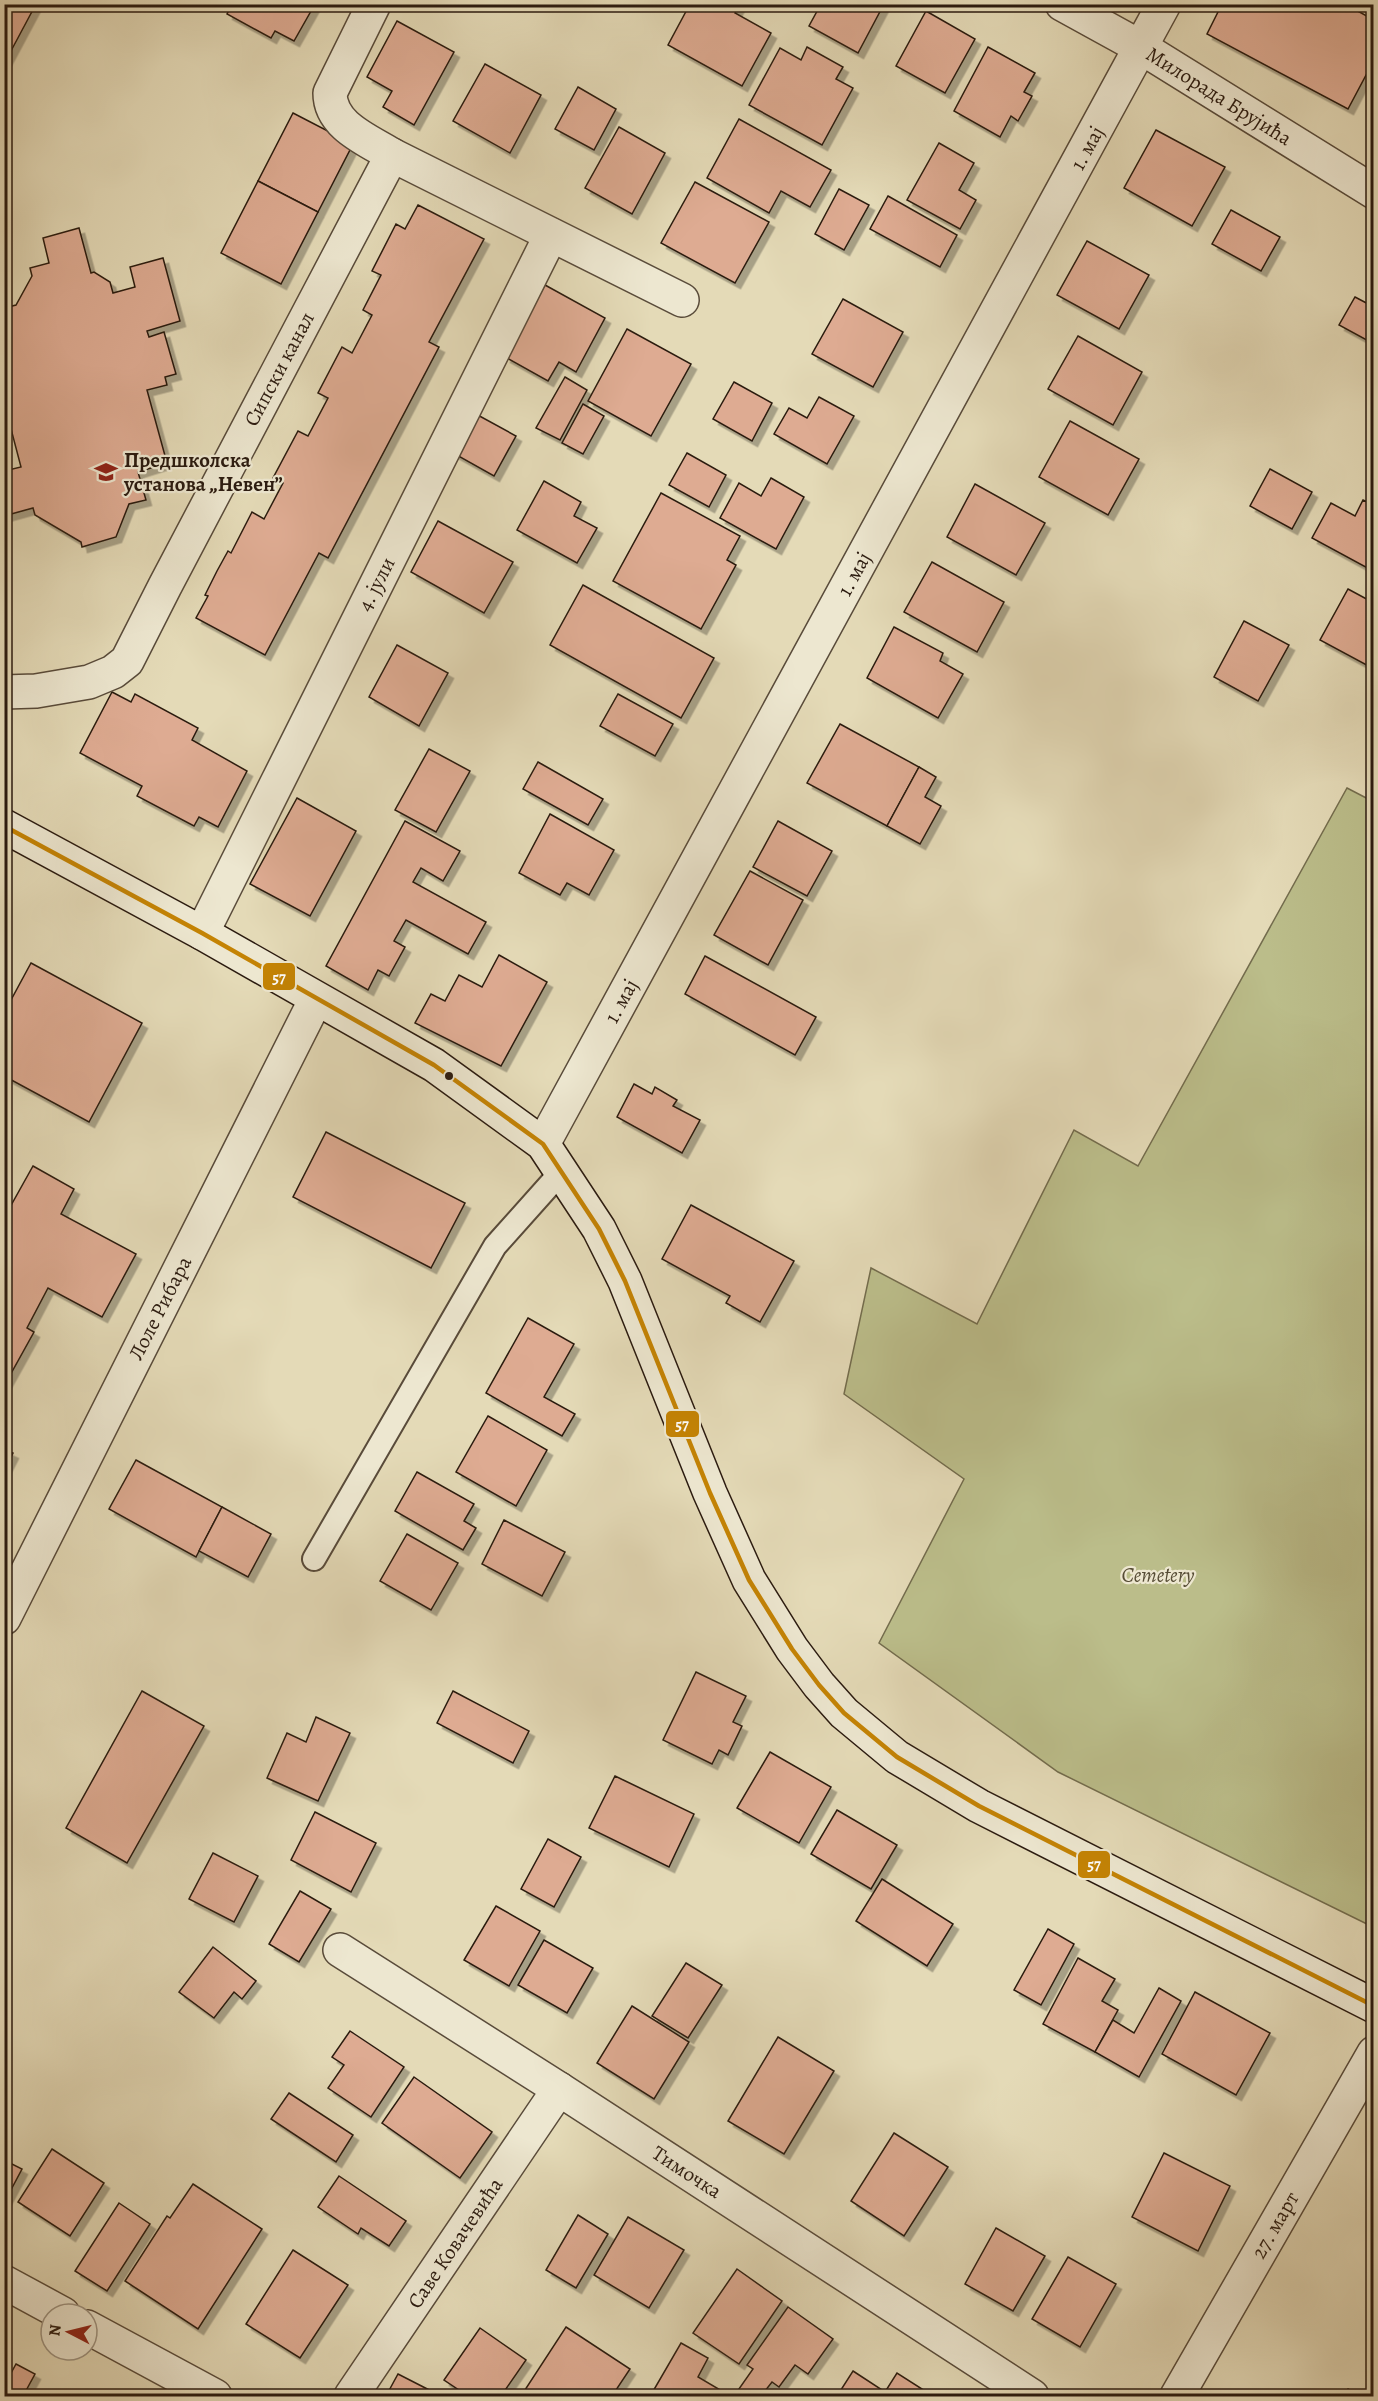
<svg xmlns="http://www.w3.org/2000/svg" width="1378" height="2401" font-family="Alegreya,serif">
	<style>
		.green { fill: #bbbd8a; stroke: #736c4d; stroke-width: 1.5 }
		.building { fill: #deab92; stroke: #2b1b10; stroke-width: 1.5; filter: url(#shadow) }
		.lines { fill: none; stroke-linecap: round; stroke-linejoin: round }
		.service-casing { stroke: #594b3a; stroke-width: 26 }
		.minor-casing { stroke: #594b3a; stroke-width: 36 }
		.secondary-casing { stroke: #2b1b10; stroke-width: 36 }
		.service { stroke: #ede7d0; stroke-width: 22 }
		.minor { stroke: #ede7d0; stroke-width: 33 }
		.secondary { stroke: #ede7d0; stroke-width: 33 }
		.bus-1-casing { stroke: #ede7d0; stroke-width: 9 }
		.bus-1 { stroke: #c48304; stroke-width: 4.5 }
		.bus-dot { fill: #2b1b10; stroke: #ede7d0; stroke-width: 2 }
		.labels { text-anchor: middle; stroke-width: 4.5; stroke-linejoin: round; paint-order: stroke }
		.street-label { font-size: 21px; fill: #2b1b10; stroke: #ede7d0 }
		.poi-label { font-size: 21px; font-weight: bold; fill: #2b1b10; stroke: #ede7d0; text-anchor: start }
		.park-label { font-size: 21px; font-style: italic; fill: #564c35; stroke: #ede7d0 }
		.line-badge { stroke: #ede7d0; stroke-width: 2 }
		.badge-label { font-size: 16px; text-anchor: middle; font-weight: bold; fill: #fff }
	</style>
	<defs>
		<filter id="shadow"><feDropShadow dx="5.5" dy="5.5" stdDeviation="0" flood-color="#0004"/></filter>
	</defs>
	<rect width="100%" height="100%" fill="#e4dab7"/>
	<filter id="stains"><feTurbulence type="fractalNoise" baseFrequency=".00333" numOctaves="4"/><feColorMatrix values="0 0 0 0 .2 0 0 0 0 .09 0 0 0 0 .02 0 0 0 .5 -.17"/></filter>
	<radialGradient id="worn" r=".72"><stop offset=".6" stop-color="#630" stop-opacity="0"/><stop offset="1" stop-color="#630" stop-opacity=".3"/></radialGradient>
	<!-- green -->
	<polygon class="green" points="1347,788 1374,802 1373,1927 1058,1772 879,1643 964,1479 844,1394 871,1268 977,1324 1074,1130 1138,1166"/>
	<!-- building -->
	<g class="building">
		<polygon points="4,4 36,4 4,64"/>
		<polygon points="232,4 315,4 294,41 275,31 271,38 227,14"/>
		<polygon points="690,4 740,4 735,13 771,33 742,86 668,45"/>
		<polygon points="821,4 884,4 858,53 809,26"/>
		<polygon points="1222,4 1345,4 1374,20 1374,60 1348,109 1207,34"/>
		<polygon points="926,11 975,39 945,93 896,66"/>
		<polygon points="397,21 454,52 414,125 383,107 392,91 367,77"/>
		<polygon points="807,47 843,67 836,79 853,88 822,145 749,105 780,48 801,60"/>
		<polygon points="988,47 1035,73 1024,92 1032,96 1018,121 1011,116 1000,137 954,111"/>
		<polygon points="485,64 541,95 510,153 453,121"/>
		<polygon points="578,87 616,109 594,150 555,129"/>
		<polygon points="293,113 353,144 318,212 258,181"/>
		<polygon points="739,119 831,170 810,207 781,191 769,213 707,178"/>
		<polygon points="619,127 665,153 632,214 585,188"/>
		<polygon points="1156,130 1225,167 1192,226 1124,188"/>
		<polygon points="939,143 974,163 959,190 976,200 960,229 907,200"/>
		<polygon points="258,181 318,212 281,284 221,253"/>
		<polygon points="695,182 769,222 735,283 661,243"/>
		<polygon points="839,189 869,205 844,250 815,234"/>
		<polygon points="888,196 957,235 940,267 870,229"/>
		<polygon points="418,205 484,239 429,342 439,347 328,558 319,553 265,655 196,618 208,596 205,595 217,571 228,551 231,553 252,512 264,519 283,483 273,478 298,431 308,436 328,398 318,393 342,347 352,353 372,315 363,310 381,275 372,271 396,224 405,229"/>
		<polygon points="1231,210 1280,237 1261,271 1212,244"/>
		<polygon points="79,228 91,273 94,272 110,282 113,293 135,287 130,267 163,258 180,321 147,331 149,337 164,332 176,374 165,377 167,385 147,390 167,463 138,472 146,500 129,504 116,537 82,547 81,542 35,515 33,508 4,516 4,471 21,467 10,425 4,426 4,347 8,346 4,334 4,308 16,305 32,276 30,268 49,263 43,238"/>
		<polygon points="1087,241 1149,275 1119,329 1057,295"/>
		<polygon points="545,285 605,318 576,372 559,362 548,381 505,357"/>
		<polygon points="1355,297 1374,307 1374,344 1339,325"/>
		<polygon points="843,299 903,332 873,387 812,354"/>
		<polygon points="627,329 691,364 651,436 588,401"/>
		<polygon points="1078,336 1142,372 1113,425 1048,389"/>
		<polygon points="565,377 587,390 560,440 536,428"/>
		<polygon points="734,382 772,403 752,441 713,419"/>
		<polygon points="819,397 854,416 827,464 774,434 789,408 807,418"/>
		<polygon points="583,404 604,416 583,454 562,443"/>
		<polygon points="474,413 516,436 494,476 453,453"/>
		<polygon points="1070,421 1139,459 1108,515 1039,477"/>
		<polygon points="687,453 726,475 709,507 669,485"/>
		<polygon points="1270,469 1312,492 1292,529 1250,506"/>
		<polygon points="771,478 804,497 776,549 720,518 739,483 761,496"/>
		<polygon points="544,481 581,502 574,516 597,528 577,563 517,530"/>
		<polygon points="975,484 1045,523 1016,575 947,537"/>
		<polygon points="661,493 740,536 727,560 736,565 701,629 613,581"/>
		<polygon points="1363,500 1374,505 1373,571 1312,538 1331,503 1355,516"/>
		<polygon points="438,521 513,562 484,613 411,572"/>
		<polygon points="932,562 1004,602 977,652 904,612"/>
		<polygon points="583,585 714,658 681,718 550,645"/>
		<polygon points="1348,589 1374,603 1374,669 1320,640"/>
		<polygon points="1244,621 1289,645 1258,701 1214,677"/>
		<polygon points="894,627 943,653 940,661 963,674 938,718 867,678"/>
		<polygon points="397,645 448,673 419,726 369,697"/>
		<polygon points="112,692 131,702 135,694 198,728 192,740 247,771 218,827 199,817 194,826 137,796 142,786 80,753"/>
		<polygon points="618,694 673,724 655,756 600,726"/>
		<polygon points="840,724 919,767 887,826 807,783"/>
		<polygon points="429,749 470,771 436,832 395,810"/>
		<polygon points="538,762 603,799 588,825 523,789"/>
		<polygon points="919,767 936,777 925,797 941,806 920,844 887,826"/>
		<polygon points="297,798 356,831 310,916 250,884"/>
		<polygon points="550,814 614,850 589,895 567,883 560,895 519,873"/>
		<polygon points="405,821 460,851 443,881 421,868 413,882 486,922 468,954 406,920 394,941 405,947 389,976 378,970 368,990 326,966"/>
		<polygon points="778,821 832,851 807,896 753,867"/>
		<polygon points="750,871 803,900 768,965 714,935"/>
		<polygon points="499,955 547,982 501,1066 415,1023 431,994 445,1001 459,975 482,987"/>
		<polygon points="705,956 816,1017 795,1055 685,994"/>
		<polygon points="31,963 142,1023 89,1122 4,1076 4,1013"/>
		<polygon points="634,1084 652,1094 655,1087 677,1100 673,1106 700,1120 682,1153 617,1117"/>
		<polygon points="326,1132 465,1203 431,1268 293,1197"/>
		<polygon points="33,1166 74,1189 61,1214 136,1254 102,1317 48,1288 27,1328 34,1332 4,1386 4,1218"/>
		<polygon points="691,1205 794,1261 760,1322 726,1303 730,1296 662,1259"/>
		<polygon points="528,1318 574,1344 544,1397 575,1414 562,1436 486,1393"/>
		<polygon points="488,1416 547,1450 516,1506 456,1472"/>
		<polygon points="4,1449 13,1453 4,1471"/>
		<polygon points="136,1460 222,1507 196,1557 109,1509"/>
		<polygon points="417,1472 474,1504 464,1521 476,1528 463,1550 395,1511"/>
		<polygon points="222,1507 271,1534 248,1577 199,1551"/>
		<polygon points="504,1520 565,1552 542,1596 482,1564"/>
		<polygon points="407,1534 458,1563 431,1610 380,1581"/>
		<polygon points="696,1672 746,1696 733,1722 742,1726 728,1755 719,1750 712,1764 663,1740"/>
		<polygon points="142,1691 204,1726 127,1863 66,1828"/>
		<polygon points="453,1691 529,1731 513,1763 437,1723"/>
		<polygon points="316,1717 350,1733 318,1801 267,1778 287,1733 306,1742"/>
		<polygon points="770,1752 831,1787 799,1843 737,1808"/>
		<polygon points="615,1776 694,1814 669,1867 589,1828"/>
		<polygon points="837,1810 897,1845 871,1889 811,1854"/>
		<polygon points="315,1812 376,1843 351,1892 291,1860"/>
		<polygon points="548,1839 581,1857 554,1907 521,1889"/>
		<polygon points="213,1853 258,1876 234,1922 189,1899"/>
		<polygon points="882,1879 953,1924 927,1966 856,1921"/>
		<polygon points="300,1891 331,1909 299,1962 269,1944"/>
		<polygon points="496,1906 540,1931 509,1986 464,1960"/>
		<polygon points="1048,1929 1074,1944 1041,2005 1014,1990"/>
		<polygon points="544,1940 593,1968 567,2013 518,1985"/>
		<polygon points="213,1947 256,1981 242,1999 234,1992 214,2018 179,1992"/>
		<polygon points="1078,1958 1115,1979 1102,2001 1118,2010 1095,2052 1043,2024"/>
		<polygon points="686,1963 722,1985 688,2038 652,2016"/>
		<polygon points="1159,1988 1181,2001 1139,2077 1095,2052 1113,2020 1134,2033"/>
		<polygon points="1195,1992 1270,2033 1236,2095 1162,2054"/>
		<polygon points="632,2006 689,2042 654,2099 597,2063"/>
		<polygon points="350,2031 404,2067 371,2117 328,2088 344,2065 332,2057"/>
		<polygon points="778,2037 834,2071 784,2154 728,2121"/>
		<polygon points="414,2077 492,2132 460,2178 382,2123"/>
		<polygon points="289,2093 353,2135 336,2162 271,2119"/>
		<polygon points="894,2133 948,2167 904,2236 851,2201"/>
		<polygon points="52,2149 104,2183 70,2236 18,2202"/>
		<polygon points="1164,2153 1230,2186 1198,2251 1132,2217"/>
		<polygon points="4,2160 22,2169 4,2203"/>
		<polygon points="339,2176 406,2221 389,2246 361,2228 358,2234 318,2207"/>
		<polygon points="193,2184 262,2229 198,2329 125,2281 167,2216 170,2218"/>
		<polygon points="119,2203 150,2224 107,2291 75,2271"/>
		<polygon points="578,2215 608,2234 576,2288 546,2270"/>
		<polygon points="628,2217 684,2250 649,2308 594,2275"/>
		<polygon points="996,2228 1045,2256 1013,2311 965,2284"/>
		<polygon points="293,2250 348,2285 300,2358 246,2324"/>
		<polygon points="1068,2257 1116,2284 1080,2347 1032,2319"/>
		<polygon points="737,2269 782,2301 739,2364 693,2333"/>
		<polygon points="788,2307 833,2339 808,2374 795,2365 779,2387 772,2382 761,2396 734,2396 753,2369 747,2365"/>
		<polygon points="566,2327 630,2369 612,2396 521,2396"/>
		<polygon points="480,2328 526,2360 501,2396 468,2396 444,2380"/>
		<polygon points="681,2343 708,2358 698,2377 722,2391 719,2396 658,2396 652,2393"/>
		<polygon points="16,2364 35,2374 23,2396 4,2396 4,2386"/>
		<polygon points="853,2371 885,2392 897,2373 933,2396 837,2396"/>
		<polygon points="398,2374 441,2396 386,2396"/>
		<polygon points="1348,2389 1360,2396 1343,2396"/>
	</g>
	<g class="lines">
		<!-- service casing -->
		<g class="service-casing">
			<polyline id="service" points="314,1559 495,1246 562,1171"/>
		</g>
		<!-- minor casing -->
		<g class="minor-casing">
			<g id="minor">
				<path d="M374,4L330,93C330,126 368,140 392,155L682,300"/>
				<polyline points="1062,4 1142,48 1374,192"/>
				<polyline points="4,692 36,691 89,682 113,672 127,661 165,586 392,155"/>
				<polyline points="202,933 551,235"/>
				<polyline points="543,1144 1164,4"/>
				<polyline points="4,1618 316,999"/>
				<polyline points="340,1950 559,2089 1032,2396"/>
				<polyline points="4,2282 63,2314"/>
				<polyline points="87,2327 215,2396"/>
				<polyline points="351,2396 559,2089"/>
				<polyline points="1177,2396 1374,2053"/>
			</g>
		</g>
		<!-- secondary casing -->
		<g class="secondary-casing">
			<polyline id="secondary" points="4,826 202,933 434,1065 543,1144 599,1229 625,1281 710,1493 749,1580 792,1649 819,1685 844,1713 897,1757 979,1806 1374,2006"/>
		</g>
		<!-- service -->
		<use href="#service" class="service"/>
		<!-- minor -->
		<use href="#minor" class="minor"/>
		<!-- secondary -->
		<use href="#secondary" class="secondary"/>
		<!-- bus-1 casing -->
		<g class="bus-1-casing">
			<polyline id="bus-1" points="4,826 202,933 434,1065 543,1144 599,1229 625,1281 710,1493 749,1580 792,1649 819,1685 844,1713 897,1757 979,1806 1374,2006"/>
		</g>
		<!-- bus-1 -->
		<use href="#bus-1" class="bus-1"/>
	</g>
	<!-- icons -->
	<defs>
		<g id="school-bare" transform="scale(1.8)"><path d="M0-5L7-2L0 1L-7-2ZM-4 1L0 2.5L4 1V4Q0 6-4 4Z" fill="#8f2418" stroke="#ede7d0" stroke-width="2.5" paint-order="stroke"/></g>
	</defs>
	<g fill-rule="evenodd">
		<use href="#school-bare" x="106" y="472"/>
	</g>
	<!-- markers -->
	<circle class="bus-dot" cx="449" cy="1076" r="5"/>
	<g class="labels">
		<!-- street labels -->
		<g class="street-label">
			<text transform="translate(1219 96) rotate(32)" y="7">Милорада Брујића</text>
			<text transform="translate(1087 148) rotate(-61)" y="7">1. мај</text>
			<text transform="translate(279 369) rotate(-62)" y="7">Сипски канал</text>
			<text transform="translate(854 574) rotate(-61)" y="7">1. мај</text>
			<text transform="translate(376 584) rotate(-63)" y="7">4. јули</text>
			<text transform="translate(621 1001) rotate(-61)" y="7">1. мај</text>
			<text transform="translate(160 1308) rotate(-63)" y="7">Лоле Рибара</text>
			<text transform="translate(687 2172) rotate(33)" y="7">Тимочка</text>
			<text transform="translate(1275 2225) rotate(-60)" y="7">27. март</text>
			<text transform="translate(455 2243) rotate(-56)" y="7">Саве Ковачевића</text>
		</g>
		<!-- poi labels -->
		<g class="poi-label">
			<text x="124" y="467">Предшколска<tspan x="124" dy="24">установа „Невен”</tspan></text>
		</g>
		<!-- park labels -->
		<g class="park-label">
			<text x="1158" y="1582">Cemetery</text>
		</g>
	</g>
	<g class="line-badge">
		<rect x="262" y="962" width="34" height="29" rx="6" fill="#c48304"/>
		<rect x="665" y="1410" width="35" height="28" rx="6" fill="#c48304"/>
		<rect x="1077" y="1850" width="34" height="29" rx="6" fill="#c48304"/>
	</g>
	<g class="badge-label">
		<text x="279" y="983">57</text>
		<text x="682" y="1430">57</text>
		<text x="1094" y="1870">57</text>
	</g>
	<!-- margin -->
	<rect width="1378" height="2401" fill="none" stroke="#e4dab7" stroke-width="24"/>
	<rect x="6" y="6" width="1366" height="2389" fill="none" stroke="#2b1b10" stroke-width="3"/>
	<rect x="12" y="12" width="1354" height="2377" fill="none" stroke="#2b1b10" stroke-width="1.5"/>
	<!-- north arrow -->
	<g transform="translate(69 2332) rotate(277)"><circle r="28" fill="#ede7d0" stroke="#9f9583" stroke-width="1.5"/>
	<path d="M0-4.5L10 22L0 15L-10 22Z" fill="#8f2418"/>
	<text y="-9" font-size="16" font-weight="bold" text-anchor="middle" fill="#2b1b10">N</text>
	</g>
	<rect width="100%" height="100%" filter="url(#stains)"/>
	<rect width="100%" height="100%" fill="url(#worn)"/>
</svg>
